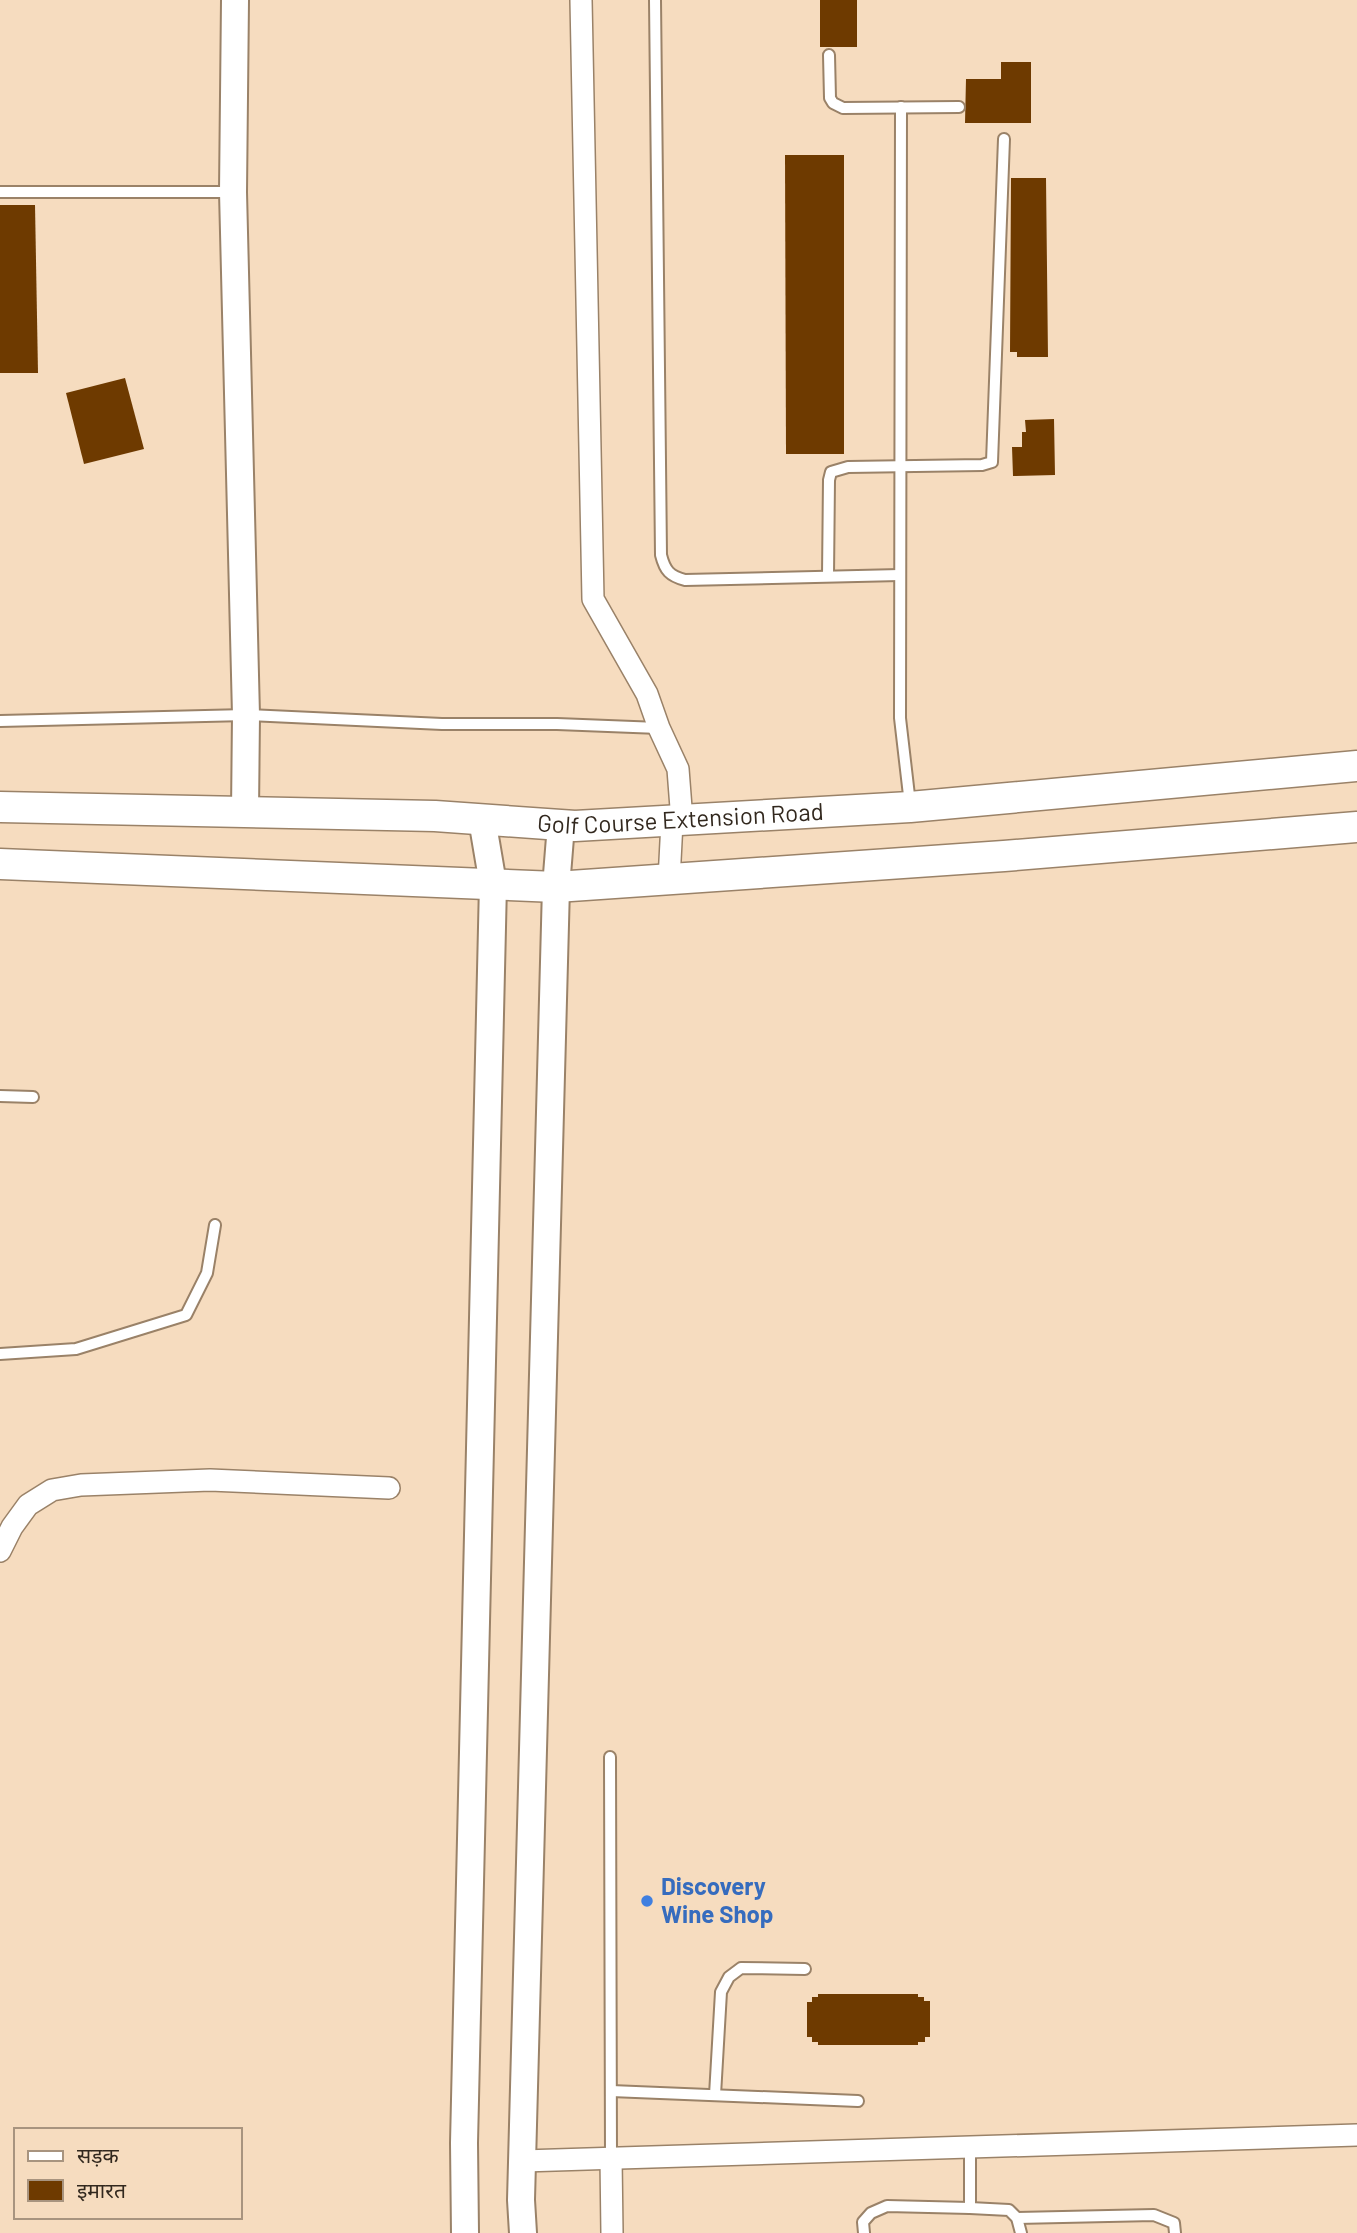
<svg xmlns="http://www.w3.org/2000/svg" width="1357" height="2233" font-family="Barlow,'Noto Sans Devanagari',sans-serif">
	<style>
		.building { fill: #6e3a00 }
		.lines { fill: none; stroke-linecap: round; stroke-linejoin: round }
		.service-casing { stroke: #9a8268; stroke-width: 14 }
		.minor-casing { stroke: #9a8268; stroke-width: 24 }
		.tertiary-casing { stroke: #9a8268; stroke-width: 30 }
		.secondary-casing { stroke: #9a8268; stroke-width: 33 }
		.service { stroke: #fff; stroke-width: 10 }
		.minor { stroke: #fff; stroke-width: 21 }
		.tertiary { stroke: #fff; stroke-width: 26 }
		.secondary { stroke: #fff; stroke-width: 30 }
		.shop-dot { fill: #3f7fe0; stroke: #f6dcbf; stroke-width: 2.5 }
		.labels { text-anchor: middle; stroke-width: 7; stroke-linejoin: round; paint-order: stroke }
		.street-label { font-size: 24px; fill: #32281e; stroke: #f6dcbf }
		.shop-label { font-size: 24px; font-weight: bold; fill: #366cbe; stroke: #f6dcbf; text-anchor: start }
	</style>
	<rect width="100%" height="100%" fill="#f6dcbf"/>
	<!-- building -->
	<g class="building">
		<rect x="820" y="0" width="37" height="47"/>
		<polygon points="1001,62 1031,62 1031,123 965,123 966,79 1001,79"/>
		<polygon points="785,155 844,155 844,454 786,454"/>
		<polygon points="1011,178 1046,178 1048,357 1017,357 1017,352 1010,352"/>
		<polygon points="0,205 35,205 38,373 0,373"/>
		<polygon points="125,378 144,449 84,464 66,393"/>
		<polygon points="1054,419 1055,475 1013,476 1012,447 1022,447 1022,432 1026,432 1025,420"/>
		<polygon points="818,1994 918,1994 918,1997 924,1997 924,2001 930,2001 930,2037 925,2037 925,2042 918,2042 918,2045 818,2045 818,2042 812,2042 812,2037 807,2037 807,2002 812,2002 812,1997 818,1997"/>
	</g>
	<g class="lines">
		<!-- service casing -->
		<g class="service-casing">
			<g id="service">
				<path d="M655,0L661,555C665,571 670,576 685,580L900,575"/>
				<polyline points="829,55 830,98 833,103 843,108 959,107"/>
				<polyline points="901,107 900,718 910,804"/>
				<polyline points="0,192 232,192"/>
				<polyline points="828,576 829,480 831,472 848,467 982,465 992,462 1004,139"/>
				<polyline points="0,721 246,715 442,724 557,724 659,728"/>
				<polyline points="0,1096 33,1097"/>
				<polyline points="0,1354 76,1349 186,1315 207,1273 215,1225"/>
				<polyline points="610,1757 611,2158"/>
				<polyline points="611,2091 858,2101"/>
				<polyline points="715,2095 721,1992 729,1977 741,1968 805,1969"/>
				<polyline points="970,2208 1009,2210 1017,2218 1021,2233"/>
				<polyline points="1017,2218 1154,2215 1174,2223 1175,2233"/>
				<polyline points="864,2233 863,2222 871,2213 887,2206 970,2208 970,2146"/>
			</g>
		</g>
		<!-- minor casing -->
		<g class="minor-casing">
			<g id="minor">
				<polyline points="581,0 593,599 647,694 659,728 678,769 682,821"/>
				<polyline points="669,880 672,822"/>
				<polyline points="0,1551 12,1527 28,1505 52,1490 81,1485 210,1480 389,1488"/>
				<polyline points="611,2158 612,2233"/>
				<polyline points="523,2161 1357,2135"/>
			</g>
		</g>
		<!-- tertiary casing -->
		<g class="tertiary-casing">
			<g id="tertiary">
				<polyline points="235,0 233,192 246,715 245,812"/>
				<polyline points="465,2233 464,2143 493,884 482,819"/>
				<polyline points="523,2233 521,2200 556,887 561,825"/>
			</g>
		</g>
		<!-- secondary casing -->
		<g class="secondary-casing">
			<g id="secondary">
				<path id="s1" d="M0,807L435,816L575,826L910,807L1357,766"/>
				<polyline points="0,864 556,887 1004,856 1357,827"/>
			</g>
		</g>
		<!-- service -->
		<use href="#service" class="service"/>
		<!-- minor -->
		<use href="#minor" class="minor"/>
		<!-- tertiary -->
		<use href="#tertiary" class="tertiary"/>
		<!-- secondary -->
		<use href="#secondary" class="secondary"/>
	</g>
	<!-- markers -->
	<circle class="shop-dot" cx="647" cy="1901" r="7"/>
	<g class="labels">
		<!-- street labels -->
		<g class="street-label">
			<text dy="8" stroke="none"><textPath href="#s1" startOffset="681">Golf Course Extension Road</textPath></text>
		</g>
		<!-- shop labels -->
		<g class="shop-label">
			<text x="661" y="1895">Discovery<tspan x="661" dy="28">Wine Shop</tspan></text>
		</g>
	</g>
	<!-- legend -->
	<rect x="14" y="2128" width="228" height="91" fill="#f6dcbf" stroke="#a8947f" stroke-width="2"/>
	<rect x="28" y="2151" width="35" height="10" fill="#ffffff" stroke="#a8947f" stroke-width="2"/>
	<text x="77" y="2163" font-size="21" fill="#32281e">सड़क</text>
	<rect x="28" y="2180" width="35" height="21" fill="#6e3a00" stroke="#a8947f" stroke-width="2"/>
	<text x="77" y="2198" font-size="21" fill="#32281e">इमारत</text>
</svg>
